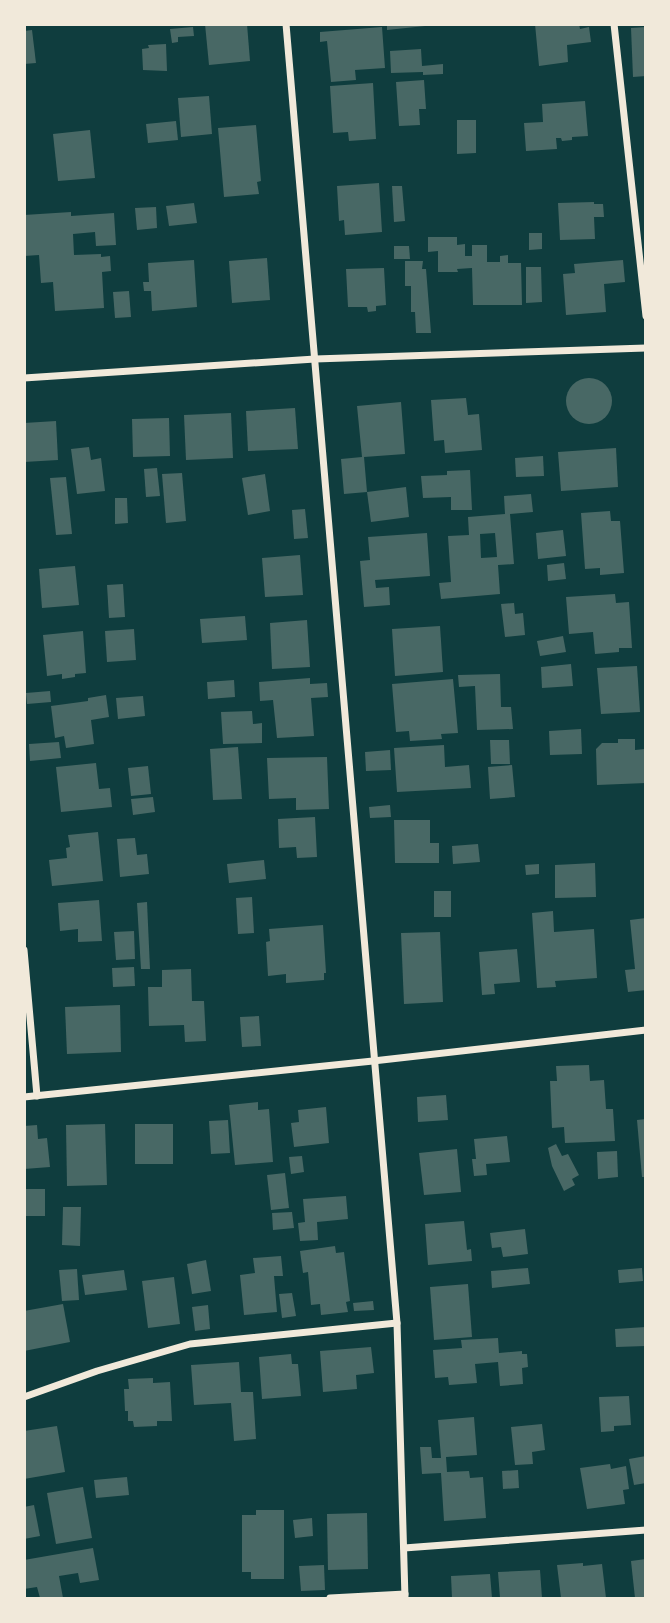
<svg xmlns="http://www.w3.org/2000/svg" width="670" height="1623" font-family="Montserrat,sans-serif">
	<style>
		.building { fill: #486865; fill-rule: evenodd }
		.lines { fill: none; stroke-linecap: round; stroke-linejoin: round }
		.minor { stroke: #f1e9da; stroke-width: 7 }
	</style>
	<rect width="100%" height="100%" fill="#0f3d3e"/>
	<!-- building -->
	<g class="building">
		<polygon points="205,24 247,24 250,61 209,65"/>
		<polygon points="387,24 425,24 425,26 387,30"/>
		<polygon points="535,24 579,24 580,29 589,27 591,42 567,45 568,62 539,66"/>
		<polygon points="193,27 194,36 178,37 178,42 172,43 170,29"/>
		<polygon points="382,27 385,68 355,70 356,80 331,82 327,41 320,42 320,32"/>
		<polygon points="646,27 646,76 633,77 631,28"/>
		<polygon points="32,30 36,63 24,64 24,31"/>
		<polygon points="166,44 167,71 143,70 142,49 149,48 148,45"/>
		<polygon points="421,49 422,66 443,64 443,74 423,75 423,72 391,73 390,51"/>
		<polygon points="424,80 426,109 419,109 420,125 399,126 396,82"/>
		<polygon points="373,83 376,139 349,141 348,132 333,133 330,86"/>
		<polygon points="209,96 212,134 181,137 178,98"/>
		<polygon points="585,101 588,136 572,137 572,140 562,141 561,138 556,138 557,149 526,151 524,123 543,122 542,104"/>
		<polygon points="457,120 476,120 476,153 457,154"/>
		<polygon points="176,121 178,140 148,143 146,124"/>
		<polygon points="256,125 261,181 257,182 259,194 224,197 218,128"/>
		<polygon points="90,130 95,178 58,181 53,134"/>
		<polygon points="379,183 382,232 345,235 344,220 339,221 337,186"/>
		<polygon points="392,186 402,186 405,221 394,222"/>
		<polygon points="594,202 594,204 603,204 604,217 594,217 595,239 560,240 558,203"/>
		<polygon points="194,203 197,223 169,226 166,206"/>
		<polygon points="156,207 157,228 137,230 135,208"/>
		<polygon points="71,212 71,216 114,213 116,245 96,246 95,232 73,234 74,255 101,254 101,257 110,256 111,271 102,272 104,308 55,311 53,282 41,283 39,255 24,256 24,215"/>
		<polygon points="529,233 542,233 542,249 529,250"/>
		<polygon points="428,237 457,237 457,245 465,244 465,256 472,256 472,245 487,245 487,262 500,262 500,256 508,255 508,263 521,263 522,305 473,305 472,268 457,269 458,272 438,272 438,251 428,252"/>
		<polygon points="394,246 409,246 410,259 394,259"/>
		<polygon points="267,258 270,300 232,303 229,261"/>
		<polygon points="194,260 197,307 152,311 151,291 144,291 143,282 149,282 148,263"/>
		<polygon points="623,260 625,282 604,284 606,312 566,315 563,274 575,273 574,264"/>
		<polygon points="405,261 423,261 422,269 426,269 431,333 416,333 415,312 411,312 411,286 405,286"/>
		<polygon points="526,267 541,267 542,302 526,303"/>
		<polygon points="384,268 386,305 376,306 376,311 368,312 367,307 348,307 346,269"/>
		<polygon points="129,291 131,317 115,318 113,292"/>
		<circle cx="589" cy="401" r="23"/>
		<polygon points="466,398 468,415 479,414 482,450 445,453 444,440 434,441 431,400"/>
		<polygon points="401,402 405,454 364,457 367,492 344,494 341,459 362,457 357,406"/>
		<polygon points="295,408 298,449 248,451 246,411"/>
		<polygon points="231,413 233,458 186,460 184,415"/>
		<polygon points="169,418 170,456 133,457 132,419"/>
		<polygon points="56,421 58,460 24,462 24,423"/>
		<polygon points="89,447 91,460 101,458 105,491 77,494 71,449"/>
		<polygon points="616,448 618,487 561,491 558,452"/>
		<polygon points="543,456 544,476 516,477 515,458"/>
		<polygon points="157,468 160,496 146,497 144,469"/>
		<polygon points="470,470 472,510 451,510 451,497 423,498 421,476 447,475 447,471"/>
		<polygon points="182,473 186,521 166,523 162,474"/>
		<polygon points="265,474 270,511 248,515 242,478"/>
		<polygon points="66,477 72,534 56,535 50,478"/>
		<polygon points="406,487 409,517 371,522 367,492"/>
		<path d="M531,494L533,512L510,514L514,564L498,565L500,594L441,599L439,583L451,582L448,536L469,535L468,517L505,514L504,496ZM495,533L497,557L481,558L480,534Z"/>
		<polygon points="115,498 127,498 128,523 115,524"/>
		<polygon points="305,509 308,538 294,539 292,510"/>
		<polygon points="610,511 611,521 620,521 624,573 600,575 600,568 585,569 581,513"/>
		<polygon points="563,530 566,556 538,559 536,533"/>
		<polygon points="427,533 430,576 375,580 376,588 389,587 390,605 364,607 360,561 370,560 368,537"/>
		<polygon points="300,555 303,595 265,597 262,558"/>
		<polygon points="564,563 566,579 548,581 547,565"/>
		<polygon points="75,566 79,605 42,608 39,569"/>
		<polygon points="123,584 125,617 109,618 107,585"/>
		<polygon points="615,594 616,603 629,602 632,648 619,648 619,652 595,654 593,632 569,634 566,597"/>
		<polygon points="514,603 515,614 523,613 525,635 505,637 501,604"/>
		<polygon points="245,616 247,640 202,643 200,619"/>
		<polygon points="307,620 310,667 272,669 270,623"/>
		<polygon points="440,626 443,672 395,676 392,629"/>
		<polygon points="134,629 136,660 107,662 105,631"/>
		<polygon points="83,631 86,673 75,674 75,677 62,679 62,674 47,676 43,635"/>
		<polygon points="563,636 566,652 540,656 537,641"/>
		<polygon points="571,664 573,686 542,688 541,667"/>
		<polygon points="637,666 640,712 601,714 597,668"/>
		<polygon points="500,674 501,707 511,707 513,729 477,730 475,686 459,687 458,675"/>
		<polygon points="310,678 310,684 327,683 328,697 311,698 314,736 277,738 273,700 260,701 259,682"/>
		<polygon points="453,679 458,733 441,734 442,739 410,741 409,731 396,732 392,684"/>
		<polygon points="234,680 235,697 208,699 207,682"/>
		<polygon points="50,691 51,702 27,704 26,693"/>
		<polygon points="106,695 109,717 91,720 94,744 66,748 64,736 55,738 51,706 88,701 88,698"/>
		<polygon points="143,696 145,716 118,719 116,698"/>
		<polygon points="252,711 253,724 262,723 262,743 223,744 221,712"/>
		<polygon points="581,729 582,754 550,755 549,731"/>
		<polygon points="618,739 635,739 635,750 645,749 646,783 597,785 596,749 602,743 618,743"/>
		<polygon points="490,740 509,740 510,764 491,764"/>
		<polygon points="59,742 61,758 30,761 29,744"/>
		<polygon points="444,745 445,767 469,765 471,788 397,792 394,748"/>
		<polygon points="238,747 242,799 213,800 210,749"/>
		<polygon points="390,750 391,770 366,771 365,752"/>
		<polygon points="327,757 329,809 296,810 296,798 269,799 267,758"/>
		<polygon points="96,763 99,789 110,788 112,807 61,812 56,767"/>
		<polygon points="512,765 515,797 490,799 488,767"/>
		<polygon points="148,766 151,794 131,796 128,768"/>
		<polygon points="153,797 155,812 133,815 131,799"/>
		<polygon points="390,805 391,817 370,818 369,807"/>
		<polygon points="315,817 317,857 297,858 296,847 279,848 278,819"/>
		<polygon points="394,820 430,820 430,843 439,843 439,863 395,863"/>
		<polygon points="98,832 103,881 52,886 49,860 67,858 66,848 70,847 68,835"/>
		<polygon points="135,838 137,855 147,854 149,874 120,877 117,839"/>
		<polygon points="478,844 480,862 453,864 452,846"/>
		<polygon points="264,860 266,879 229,883 227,864"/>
		<polygon points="595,863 596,897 555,898 555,865"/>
		<polygon points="539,864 539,874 526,875 525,865"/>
		<rect x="434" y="891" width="17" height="26"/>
		<polygon points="252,897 254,933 238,934 236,898"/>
		<polygon points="99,900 102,941 78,942 78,929 60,931 58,903"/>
		<polygon points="147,902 150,969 141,969 137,903"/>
		<polygon points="553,911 554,932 594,929 597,978 555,981 556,987 537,988 532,913"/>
		<polygon points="646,918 646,990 628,992 625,970 635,969 630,920"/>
		<polygon points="323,925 326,973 324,973 324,980 286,983 286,974 268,976 266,942 270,941 269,929"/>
		<polygon points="134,931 135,959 116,960 114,932"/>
		<polygon points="440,932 443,1002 404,1004 401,933"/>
		<polygon points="517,949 520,982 494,984 495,994 482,995 479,952"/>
		<polygon points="134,967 135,986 113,987 112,968"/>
		<polygon points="191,969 192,1001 204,1001 206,1041 185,1042 184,1025 149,1026 148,987 162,987 162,970"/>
		<polygon points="120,1005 121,1052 67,1054 65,1007"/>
		<polygon points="259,1016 261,1046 242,1047 240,1017"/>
		<polygon points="589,1065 590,1081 604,1080 606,1109 613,1109 615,1141 565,1143 564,1127 552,1128 550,1081 557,1081 556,1066"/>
		<polygon points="446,1095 448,1120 418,1122 417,1097"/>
		<polygon points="258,1102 258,1110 269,1109 273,1162 235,1165 229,1105"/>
		<polygon points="326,1107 329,1143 294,1147 291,1123 299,1122 298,1110"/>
		<polygon points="646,1119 646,1177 642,1177 637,1120"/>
		<polygon points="228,1120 230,1153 211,1154 209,1121"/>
		<polygon points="105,1124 107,1185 67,1186 66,1125"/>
		<rect x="135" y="1124" width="38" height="40"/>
		<polygon points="37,1125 38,1139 47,1138 50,1167 24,1169 24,1126"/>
		<polygon points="507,1136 510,1162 486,1164 487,1175 474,1176 472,1159 476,1159 474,1139"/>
		<polygon points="556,1144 562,1156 568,1154 579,1175 572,1179 575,1185 564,1191 552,1166 548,1148"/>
		<polygon points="457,1149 461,1192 424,1195 419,1153"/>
		<polygon points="617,1151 618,1177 598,1179 597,1152"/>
		<polygon points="302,1156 304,1172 291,1174 289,1157"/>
		<polygon points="285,1173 289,1208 271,1210 267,1175"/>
		<rect x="24" y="1189" width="21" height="27"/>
		<polygon points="346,1196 348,1219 317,1222 318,1240 300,1241 298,1223 305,1222 303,1199"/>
		<polygon points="63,1207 81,1207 80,1246 62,1245"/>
		<polygon points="292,1212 294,1228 273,1230 272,1213"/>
		<polygon points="464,1221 467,1250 471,1249 472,1261 428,1265 425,1224"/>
		<polygon points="525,1229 528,1254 503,1257 501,1247 492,1248 490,1233"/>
		<polygon points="335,1246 336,1253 344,1252 350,1301 346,1302 348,1312 321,1315 320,1304 311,1305 308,1272 303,1273 300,1251"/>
		<polygon points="281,1256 283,1276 274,1276 277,1312 244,1315 240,1275 255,1273 253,1258"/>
		<polygon points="206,1260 211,1291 192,1294 187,1264"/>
		<polygon points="528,1268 530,1284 492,1288 491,1271"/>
		<polygon points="642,1268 643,1281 619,1283 618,1270"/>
		<polygon points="77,1269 79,1300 62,1301 59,1270"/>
		<polygon points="124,1270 127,1290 85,1295 82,1275"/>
		<polygon points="174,1277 180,1324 148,1328 142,1281"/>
		<polygon points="468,1284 472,1337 434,1340 430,1287"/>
		<polygon points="292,1293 296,1316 282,1318 279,1294"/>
		<polygon points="373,1301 374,1310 354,1311 353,1303"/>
		<polygon points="63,1304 70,1342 24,1351 24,1311"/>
		<polygon points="208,1305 210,1329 195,1331 192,1307"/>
		<polygon points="646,1327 646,1346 616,1347 615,1329"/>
		<polygon points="498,1338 499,1353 522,1351 522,1354 527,1354 528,1367 522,1368 523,1384 500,1386 498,1362 475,1364 477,1383 449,1385 448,1377 435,1378 433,1350 462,1348 461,1340"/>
		<polygon points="371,1347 374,1373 356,1375 357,1389 323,1392 320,1351"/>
		<polygon points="291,1354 292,1364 298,1364 301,1396 262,1399 259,1357"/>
		<polygon points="239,1362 241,1392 253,1392 256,1439 234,1441 231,1403 194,1405 191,1365"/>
		<polygon points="153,1378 153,1383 170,1382 172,1421 157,1421 157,1426 134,1427 133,1421 128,1421 128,1411 125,1411 124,1389 129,1389 128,1379"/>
		<polygon points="629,1396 631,1425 614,1426 614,1431 601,1432 599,1397"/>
		<polygon points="474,1417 477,1455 446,1457 447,1472 469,1471 470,1478 483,1477 486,1518 444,1521 441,1473 422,1474 420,1447 431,1447 432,1458 441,1458 438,1420"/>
		<polygon points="542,1424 545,1450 532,1452 533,1464 515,1465 511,1427"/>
		<polygon points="57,1426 65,1472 24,1479 24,1431"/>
		<polygon points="646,1456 646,1483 634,1485 629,1459"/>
		<polygon points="610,1464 611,1469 626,1466 629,1489 623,1490 625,1504 587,1509 580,1468"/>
		<polygon points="518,1470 519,1488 503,1489 502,1471"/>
		<polygon points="127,1477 129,1495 96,1498 94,1480"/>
		<polygon points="83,1487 92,1538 56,1544 47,1493"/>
		<polygon points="34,1505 40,1536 24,1539 24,1507"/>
		<polygon points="256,1510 284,1510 284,1579 251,1579 251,1572 242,1572 242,1515 256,1515"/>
		<polygon points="367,1513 368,1569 328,1570 327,1514"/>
		<polygon points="312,1518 313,1536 295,1538 293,1520"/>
		<polygon points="93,1548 99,1580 80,1583 78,1573 59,1576 63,1598 40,1598 37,1587 24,1589 24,1560"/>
		<polygon points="646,1559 646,1598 635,1598 631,1561"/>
		<polygon points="583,1563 583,1566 602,1564 606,1598 561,1598 557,1565"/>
		<polygon points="324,1565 325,1590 301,1591 299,1566"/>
		<polygon points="540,1570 542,1598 500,1598 498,1572"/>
		<polygon points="490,1574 492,1598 452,1598 451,1576"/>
	</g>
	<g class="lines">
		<!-- minor -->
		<g class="minor">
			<polyline points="286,24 397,1323 405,1598"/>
			<polyline points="614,24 646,316"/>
			<polyline points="24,378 315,359 646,348"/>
			<polyline points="24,950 37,1096"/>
			<polyline points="24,1097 373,1061 646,1030"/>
			<polyline points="24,1397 97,1371 190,1344 397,1323"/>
			<polyline points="404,1548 646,1530"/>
			<polyline points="330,1598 405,1594"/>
		</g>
	</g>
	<!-- border -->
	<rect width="670" height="1623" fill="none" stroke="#f1e9da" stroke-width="52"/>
</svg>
